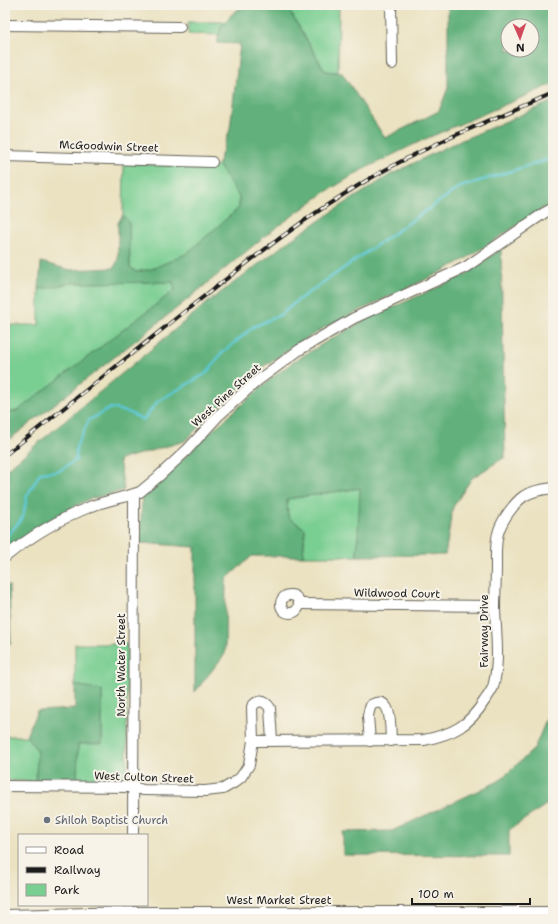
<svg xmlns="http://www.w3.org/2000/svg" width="558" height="924" font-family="'Shantell Sans',sans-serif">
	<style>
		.green { fill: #79ce92; stroke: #4a7557 }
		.forest { fill: #62b17c; stroke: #3f664c; fill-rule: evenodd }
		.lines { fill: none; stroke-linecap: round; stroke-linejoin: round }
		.stream { stroke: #5dc9d6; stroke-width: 2.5 }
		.minor-casing { stroke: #646156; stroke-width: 12 }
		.minor { stroke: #fff; stroke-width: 10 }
		.rail-casing { stroke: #1c1c1c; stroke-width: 4 }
		.rail { stroke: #f7f3e8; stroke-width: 2.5; stroke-dasharray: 8; stroke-linecap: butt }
		.worship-dot { fill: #6b7280; stroke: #f7f3e8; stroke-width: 1.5 }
		.labels { text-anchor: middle; stroke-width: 4; stroke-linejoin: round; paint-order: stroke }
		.street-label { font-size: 11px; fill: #1c1c1c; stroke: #f7f3e8 }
		.worship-label { font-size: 11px; fill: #5b616d; stroke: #f7f3e8; text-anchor: start }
	</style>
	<rect width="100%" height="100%" fill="#f7f3e8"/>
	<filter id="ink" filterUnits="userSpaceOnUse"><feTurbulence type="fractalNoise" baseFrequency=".025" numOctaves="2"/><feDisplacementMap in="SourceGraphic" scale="8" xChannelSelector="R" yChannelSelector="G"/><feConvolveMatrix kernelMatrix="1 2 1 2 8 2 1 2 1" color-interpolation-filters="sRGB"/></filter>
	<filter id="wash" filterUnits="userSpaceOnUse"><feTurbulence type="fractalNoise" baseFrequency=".012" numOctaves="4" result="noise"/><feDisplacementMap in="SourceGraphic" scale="16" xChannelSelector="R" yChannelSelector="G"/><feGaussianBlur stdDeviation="0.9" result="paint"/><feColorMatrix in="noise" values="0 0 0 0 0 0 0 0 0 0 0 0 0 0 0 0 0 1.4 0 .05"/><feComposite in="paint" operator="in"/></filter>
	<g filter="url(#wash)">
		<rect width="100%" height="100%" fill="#ebe2c1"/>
		<!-- green -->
		<g class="green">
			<polygon points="286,5 339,5 338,72 325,71"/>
			<polygon points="188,22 225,22 221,27 219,35 188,34"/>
			<polygon points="124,163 208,167 215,167 218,164 239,197 239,208 186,254 152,269 136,272 130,267 129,224 123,215"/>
			<polygon points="173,282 175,290 17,412 5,413 5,325 39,325 39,289 48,288 71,283"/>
			<polygon points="361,488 357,556 303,556 305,529 288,517 287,499"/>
			<polygon points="75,644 127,644 127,779 123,782 117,783 77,782 78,744 102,743 102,691 75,685"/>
			<polygon points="6,736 26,736 37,750 36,781 11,781 7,779 5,774"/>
		</g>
		<!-- forest -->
		<g class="forest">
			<path d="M244,5H286L325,71L342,73L385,138L439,111L448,88V5H553V84L423,140L362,170L324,193L270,232L177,308L5,443V413L17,411L175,290L173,282L71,283L48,288L39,289L41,262L70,270L114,268L118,260V223L123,215L129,223L130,267L136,272L152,269L186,254L239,208V197L218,164L230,129L240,44L217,43L221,27L231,15ZM508,26H532V50H508Z"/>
			<polygon points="553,101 553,202 467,258 439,273 327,326 296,345 264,366 217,409 185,441 119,460 124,490 90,499 67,510 37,527 7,550 7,469 207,303 289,241 338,208 390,175 446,147"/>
			<polygon points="501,249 505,457 472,478 453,507 445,555 357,556 360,488 287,499 288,517 305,529 303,556 252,556 226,579 225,654 195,692 195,547 140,543 142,497 154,487 214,429 273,377 293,362 331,339 371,317 434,289 465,275"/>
			<polygon points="9,585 11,643 5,646 5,587"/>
			<polygon points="75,685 102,690 102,744 78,744 77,782 36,781 37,750 26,736 37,711 75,709"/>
			<polygon points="553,704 553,800 509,830 509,856 343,855 343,832 392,831 499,781 534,749"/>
		</g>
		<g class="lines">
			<!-- stream -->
			<polyline class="stream" points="5,539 23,517 27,496 40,473 59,471 76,460 76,447 89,420 111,408 130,413 143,420 158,401 207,373 220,355 253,327 282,314 298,300 460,187 553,158"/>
		</g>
	</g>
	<g filter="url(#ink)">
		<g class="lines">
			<!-- minor casing -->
			<g class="minor-casing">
				<g id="minor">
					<polyline points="391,5 392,64"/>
					<polyline points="5,25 180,27"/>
					<polyline points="5,156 212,162"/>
					<path d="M5,557C31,536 61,518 92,506C106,501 120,498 134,494L140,492L158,477L187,450L219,415L257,381L299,350L354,318L466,267L544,213L553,208"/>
					<circle cx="290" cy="604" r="9"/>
					<polyline points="299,604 495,606"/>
					<path d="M253,741L424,740C453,734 469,726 485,700C488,696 491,692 493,687C500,662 496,635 495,609C495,595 496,580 496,566C496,554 495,541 499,530C503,519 514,503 524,496C532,491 544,489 553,488"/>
					<path d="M370,741L368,716L369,711L371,705C393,693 390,728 391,741"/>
					<path d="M5,786L133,787L143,790L205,791L223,789L235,782L241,777L249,765L253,741L252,707C257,699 265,700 270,708L272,741"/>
					<polyline points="133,835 134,494"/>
					<polyline points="5,915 133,912 553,912"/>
				</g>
			</g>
			<!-- minor -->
			<use href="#minor" class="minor"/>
			<!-- rail casing -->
			<g class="rail-casing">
				<path id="rail" d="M5,455C63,409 121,363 179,316C239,269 298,221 364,182C424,146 489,121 553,93"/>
			</g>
			<!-- rail -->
			<use href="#rail" class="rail"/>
		</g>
	</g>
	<!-- markers -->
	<circle class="worship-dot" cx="47" cy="820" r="4"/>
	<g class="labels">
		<!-- street labels -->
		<g class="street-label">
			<text transform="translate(109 146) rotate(2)" y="4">McGoodwin Street</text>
			<text transform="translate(226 395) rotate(-42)" y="4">West Pine Street</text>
			<text transform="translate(397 593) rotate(1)" y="4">Wildwood Court</text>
			<text transform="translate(484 631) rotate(-90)" y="4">Fairway Drive</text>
			<text transform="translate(121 665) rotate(-90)" y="4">North Water Street</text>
			<text transform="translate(144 777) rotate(2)" y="4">West Culton Street</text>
			<text x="279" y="904">West Market Street</text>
		</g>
		<!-- worship labels -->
		<g class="worship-label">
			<text x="55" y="824">Shiloh Baptist Church</text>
		</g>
	</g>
	<!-- margin -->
	<rect width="558" height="924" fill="none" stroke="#f7f3e8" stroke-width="20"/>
	<!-- legend -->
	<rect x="18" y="834" width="130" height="72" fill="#f7f3e8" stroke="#9f9d96"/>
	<rect x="26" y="847" width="20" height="6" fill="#ffffff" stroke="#9f9d96"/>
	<text x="54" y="854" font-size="12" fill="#1c1c1c">Road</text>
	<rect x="26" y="867" width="20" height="6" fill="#1c1c1c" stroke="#9f9d96"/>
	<text x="54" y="874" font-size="12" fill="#1c1c1c">Railway</text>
	<rect x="26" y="884" width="20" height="12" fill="#79ce92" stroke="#9f9d96"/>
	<text x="54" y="894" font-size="12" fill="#1c1c1c">Park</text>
	<!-- north arrow -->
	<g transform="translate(520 38) rotate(178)"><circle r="19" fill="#f7f3e8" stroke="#9f9d96"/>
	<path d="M0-3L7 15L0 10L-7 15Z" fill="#d1495b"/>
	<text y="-6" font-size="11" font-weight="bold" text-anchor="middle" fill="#1c1c1c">N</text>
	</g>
	<!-- scale -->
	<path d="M412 898v6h118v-6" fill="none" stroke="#1c1c1c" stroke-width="2"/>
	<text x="418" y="898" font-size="12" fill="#1c1c1c" stroke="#f7f3e8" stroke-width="3" paint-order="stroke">100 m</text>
</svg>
